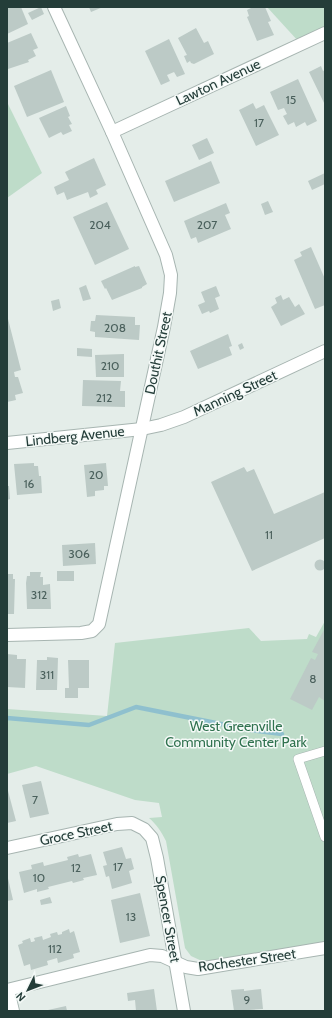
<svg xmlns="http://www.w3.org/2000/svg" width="332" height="1018" font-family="Cabin,sans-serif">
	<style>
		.green { fill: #bedcc9 }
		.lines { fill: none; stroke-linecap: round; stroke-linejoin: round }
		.stream { stroke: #8fc0ce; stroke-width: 4.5 }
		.building { fill: #bccac6 }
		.lane-casing { stroke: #a7b5b1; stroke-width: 10 }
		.street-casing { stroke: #a7b5b1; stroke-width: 14 }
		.lane { stroke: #fff; stroke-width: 9 }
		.street { stroke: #fff; stroke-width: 12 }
		.labels { text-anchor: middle; stroke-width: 3; stroke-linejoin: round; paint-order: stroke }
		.number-label { font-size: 12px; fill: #4a605c }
		.street-label { font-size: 14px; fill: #243d39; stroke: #f4f9f7 }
		.park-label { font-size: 14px; fill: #30724f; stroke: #f4f9f7 }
	</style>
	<rect width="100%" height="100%" fill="#e4ede9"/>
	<!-- green -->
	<g class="green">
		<polygon points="267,7 325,7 325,27 299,42"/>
		<polygon points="7,102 42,173 7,198"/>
		<path d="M325,621V943L289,950L204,962L191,956L185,948L166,841C161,831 157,825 149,818L162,817L159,803L135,800L36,766L7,774V709L107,716L115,643L249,628L261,641L307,639L309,634L316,637Z"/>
	</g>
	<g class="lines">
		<!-- stream -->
		<polyline class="stream" points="7,718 89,725 136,707 251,730 282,734"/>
	</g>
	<!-- building -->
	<g class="building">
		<polygon points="10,7 21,7 28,24 7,34 7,8"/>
		<polygon points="41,7 44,14 32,20 28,13"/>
		<polygon points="89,7 103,7 91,12"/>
		<polygon points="253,7 265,7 271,21 268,22 274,35 257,41 247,17 249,16 247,10"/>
		<polygon points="196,28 204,43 208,41 214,54 194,64 191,63 190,61 187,63 184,56 187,55 178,38"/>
		<polygon points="31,33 38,48 33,50 36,56 28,60 29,62 8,69 7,67 7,43"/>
		<polygon points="169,39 185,74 177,77 174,72 167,75 170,81 161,85 145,51"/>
		<polygon points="321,66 323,71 325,70 325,105 309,72"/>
		<polygon points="51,70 64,102 27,117 14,86"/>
		<polygon points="298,79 317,121 307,126 305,122 296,127 294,122 288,125 283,116 287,114 284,108 278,110 270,92"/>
		<polygon points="253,103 256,109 264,105 279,135 256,146 239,110"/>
		<polygon points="66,106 70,116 68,117 72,124 69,125 72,131 63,135 61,132 49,138 39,118"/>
		<polygon points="207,138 214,153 199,160 192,145"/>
		<polygon points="94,158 106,185 96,190 98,194 90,198 88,192 67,200 64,192 57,195 54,187 69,180 65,172"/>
		<polygon points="211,161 220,183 174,202 165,181"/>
		<polygon points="325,173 325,184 312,190 308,181"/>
		<polygon points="268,201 273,212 265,215 261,204"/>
		<polygon points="107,202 129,249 95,265 73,217"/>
		<polygon points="226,203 230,213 225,215 231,229 198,243 196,237 191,239 184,221"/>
		<polygon points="311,247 325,279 325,305 315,309 294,260 302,256 300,252"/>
		<polygon points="135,266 135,267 139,266 147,284 142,287 142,288 112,300 106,288 105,289 101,281"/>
		<polygon points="86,285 91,299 83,301 79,288"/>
		<polygon points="216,286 220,296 215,298 219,309 210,313 209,311 202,314 198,305 205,302 201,292"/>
		<polygon points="281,295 283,300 289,297 295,307 299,304 305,314 281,326 271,307 277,303 275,298"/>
		<polygon points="59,299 61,308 53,311 51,301"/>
		<polygon points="7,315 21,370 14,372 15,377 18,377 23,393 15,395 16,400 7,402"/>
		<polygon points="96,315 135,317 135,325 140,325 139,340 95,337 95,332 90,331 91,321 95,321"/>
		<polygon points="228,334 232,346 229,347 232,355 198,369 190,351"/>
		<polygon points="242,343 244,348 240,350 238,345"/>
		<polygon points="77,348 92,349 92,357 77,356"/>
		<polygon points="124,354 124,377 96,377 95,355"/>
		<polygon points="83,380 121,381 120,391 125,391 125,407 82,406"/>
		<polygon points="34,463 34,466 38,466 39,476 41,476 42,493 17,495 14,464"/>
		<polygon points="106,463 108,486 104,486 104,490 95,491 95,496 87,497 84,465"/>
		<polygon points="244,467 247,472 254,469 274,514 325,492 325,538 252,571 211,482"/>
		<polygon points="7,486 9,486 10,499 7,500"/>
		<polygon points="95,543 96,564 63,566 62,545"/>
		<circle cx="320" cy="565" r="5.5"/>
		<rect x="57" y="571" width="17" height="10"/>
		<polygon points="30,572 41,572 40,577 43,577 43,585 50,584 51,609 27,609 26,583 27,576 30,576"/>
		<polygon points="7,574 13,574 13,579 15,579 14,614 7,614"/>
		<polygon points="325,628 325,701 319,697 312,710 290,699 311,658 315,660 318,654 312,652"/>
		<polygon points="7,654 17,655 17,659 26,659 25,688 7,687"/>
		<polygon points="47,657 58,658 57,690 36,690 37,660 47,660"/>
		<polygon points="68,660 89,660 89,688 78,688 78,698 65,698 65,688 69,688"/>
		<polygon points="41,781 49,814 30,818 22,785"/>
		<polygon points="7,787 16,821 7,823"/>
		<polygon points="122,847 126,859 131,858 134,869 129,871 132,883 112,889 109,876 106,877 103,866 107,865 103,852"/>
		<polygon points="78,854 79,857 91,854 97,875 83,878 84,880 73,883 72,881 48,887 49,889 37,892 37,889 24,893 19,872 32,869 31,865 43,862 44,866 68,860 67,857"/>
		<polygon points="7,874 13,900 7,901"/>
		<polygon points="140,893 150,936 120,943 111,900"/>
		<polygon points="50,897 52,903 41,905 40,900"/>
		<polygon points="69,929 70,933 74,931 80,952 73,954 74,958 58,963 57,958 47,961 48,965 31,970 30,964 24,966 18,945 23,943 22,941 30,938 31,942 32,942 35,941 34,938 42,936 43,940 51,937 50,934 57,932 58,935 62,934 62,932"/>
		<polygon points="154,989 157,1011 136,1011 135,1000 128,1001 127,993"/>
		<polygon points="244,989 244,991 261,989 263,1009 234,1011 231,990"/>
		<polygon points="66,1006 67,1011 48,1011 48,1010"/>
	</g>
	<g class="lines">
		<!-- lane casing -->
		<g class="lane-casing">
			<polyline id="lane" points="325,751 298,759 325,837"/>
		</g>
		<!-- street casing -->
		<g class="street-casing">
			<g id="street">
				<polyline points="112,132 325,33"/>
				<polyline points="7,443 142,429 161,425 184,417 325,351"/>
				<polyline points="7,635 81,633 92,631 99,624 164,327 170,293 171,275 166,255 112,132 54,7"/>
				<polyline points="7,848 117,824 132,823 144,829 152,838 157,858 184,1011"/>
				<polyline points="7,990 150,955 162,956 186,967 198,969 325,948"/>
				<polyline points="8,990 13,1011"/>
			</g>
		</g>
		<!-- lane -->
		<use href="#lane" class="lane"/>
		<!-- street -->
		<use href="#street" class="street"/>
	</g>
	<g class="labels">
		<!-- number labels -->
		<g class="number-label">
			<text x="291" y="104">15</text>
			<text x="259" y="127">17</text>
			<text x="100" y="229">204</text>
			<text x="207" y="229">207</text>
			<text x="115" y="332">208</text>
			<text x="110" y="370">210</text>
			<text x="104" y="402">212</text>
			<text x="96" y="479">20</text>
			<text x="29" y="488">16</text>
			<text x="269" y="539">11</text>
			<text x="79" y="558">306</text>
			<text x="39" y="599">312</text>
			<text x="47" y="679">311</text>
			<text x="313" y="683">8</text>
			<text x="35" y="804">7</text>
			<text x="118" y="871">17</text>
			<text x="76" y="872">12</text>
			<text x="39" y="882">10</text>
			<text x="131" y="921">13</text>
			<text x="55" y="953">112</text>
			<text x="247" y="1004">9</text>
		</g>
		<!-- street labels -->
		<g class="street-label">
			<text transform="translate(218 82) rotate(-25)" y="5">Lawton Avenue</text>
			<text transform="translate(158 353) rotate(-78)" y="5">Douthit Street</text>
			<text transform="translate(235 393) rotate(-25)" y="5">Manning Street</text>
			<text transform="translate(75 436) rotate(-6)" y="5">Lindberg Avenue</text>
			<text transform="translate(76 833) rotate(-12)" y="5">Groce Street</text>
			<text transform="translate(168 919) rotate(80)" y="5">Spencer Street</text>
			<text transform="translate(247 960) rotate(-8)" y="5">Rochester Street</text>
		</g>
		<!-- park labels -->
		<g class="park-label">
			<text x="236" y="731">West Greenville<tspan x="236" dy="16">Community Center Park</tspan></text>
		</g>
	</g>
	<!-- border -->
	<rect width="332" height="1018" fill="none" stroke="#243d39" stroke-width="16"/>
	<!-- north arrow -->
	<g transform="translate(28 990) rotate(227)" stroke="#f4f9f7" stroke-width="3" paint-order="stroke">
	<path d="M0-3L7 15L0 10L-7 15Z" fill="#243d39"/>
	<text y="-6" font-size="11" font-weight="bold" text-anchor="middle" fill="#243d39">N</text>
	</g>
</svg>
